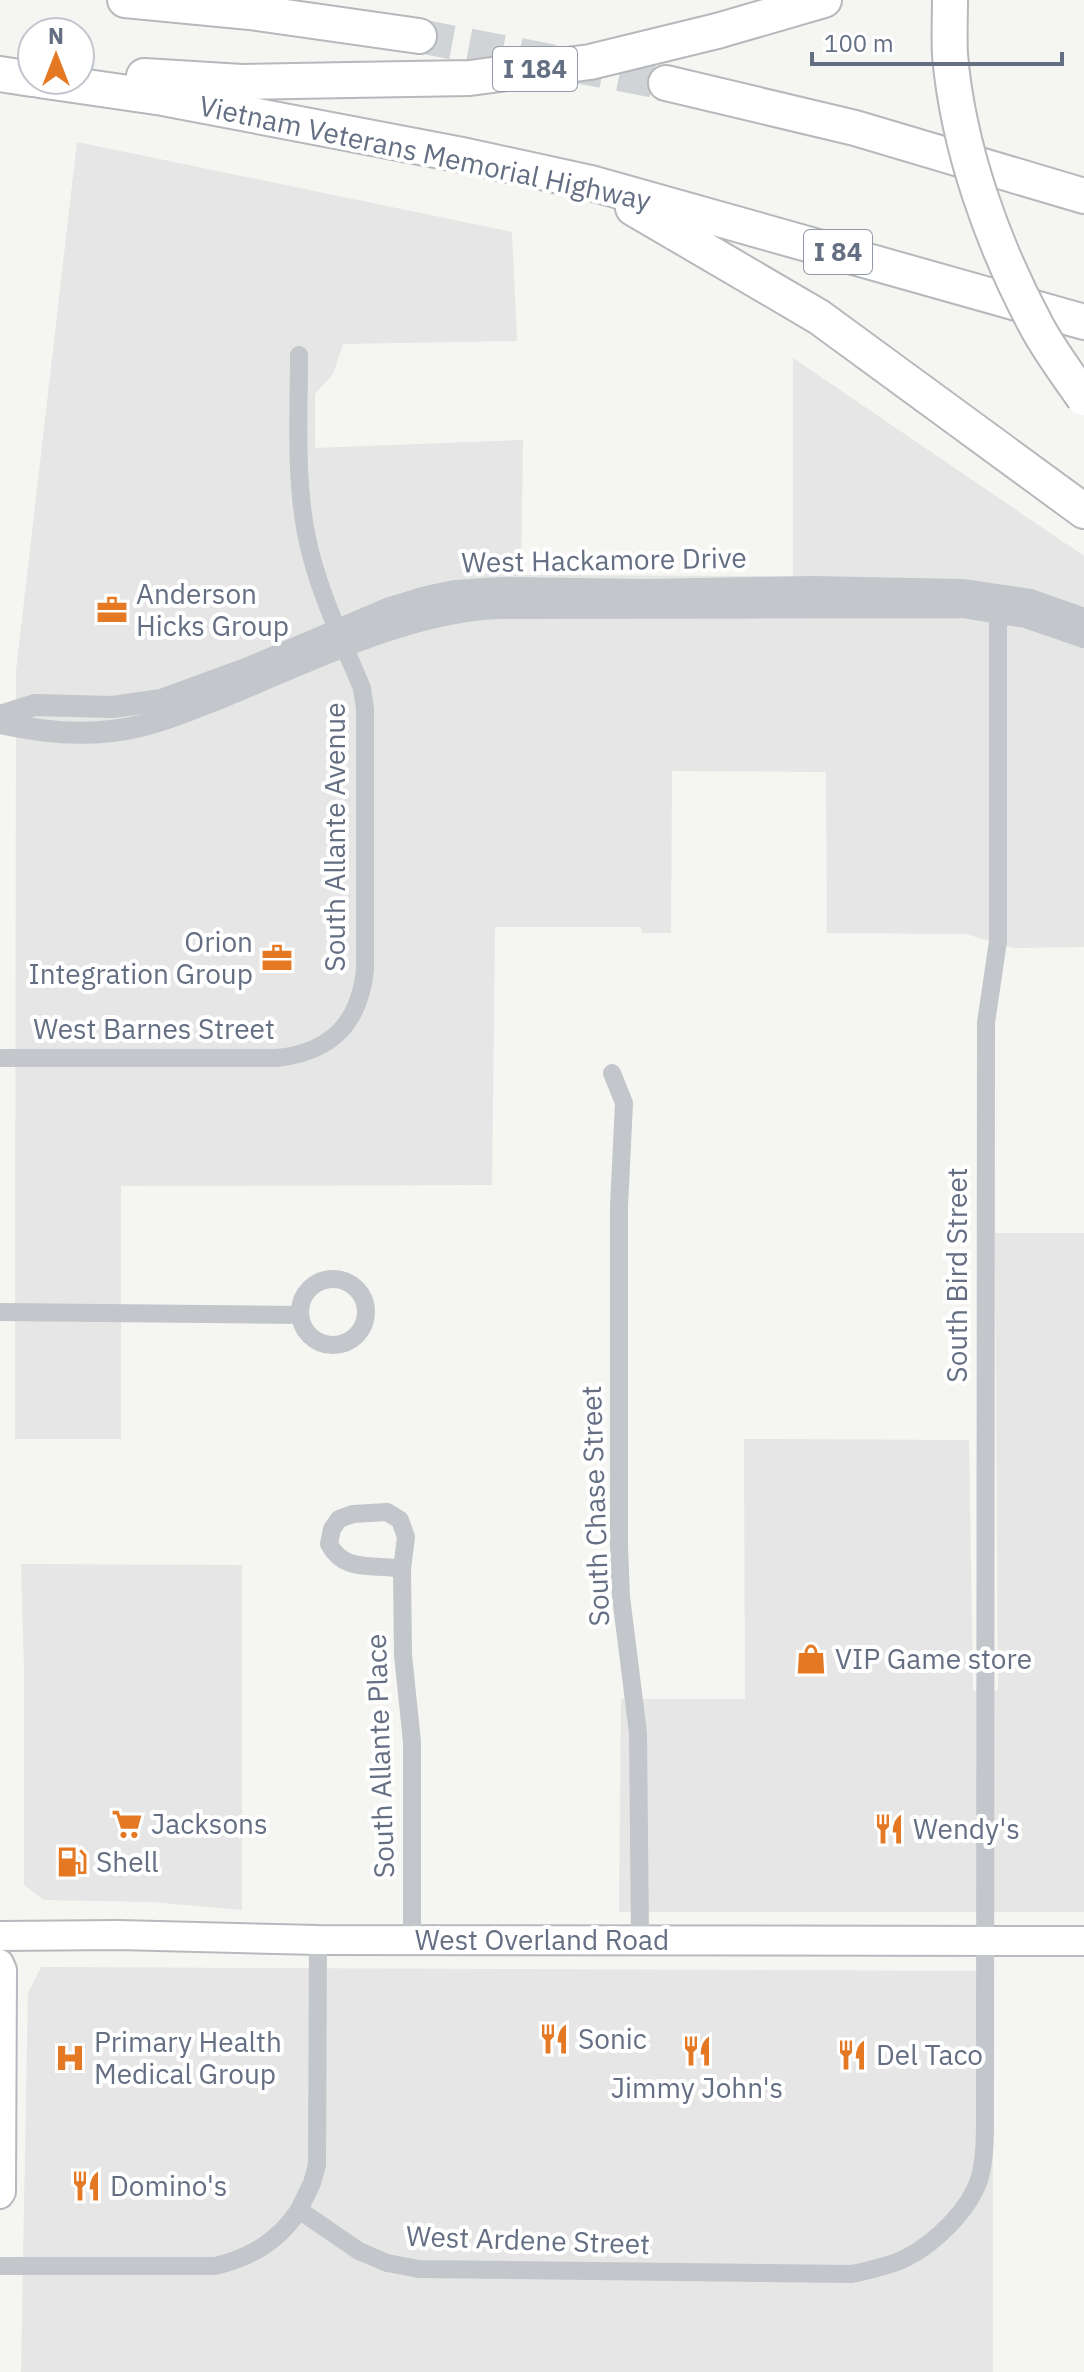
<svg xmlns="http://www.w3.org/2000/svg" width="1084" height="2372" font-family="'IBM Plex Sans',sans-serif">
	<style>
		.built { fill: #e5e6e5 }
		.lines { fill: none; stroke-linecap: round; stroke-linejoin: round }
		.motorway-tunnel { stroke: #d1d4d6; stroke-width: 34; stroke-dasharray: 34 17; stroke-linecap: butt }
		.secondary-casing { stroke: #b5b8be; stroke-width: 30 }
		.primary-casing { stroke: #b6b9be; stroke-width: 32 }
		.motorway-casing { stroke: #b6b8bc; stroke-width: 38 }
		.minor { stroke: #c3c6ca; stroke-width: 18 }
		.tertiary { stroke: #c3c6ca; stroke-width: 22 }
		.secondary { stroke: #fff; stroke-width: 26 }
		.primary { stroke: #fff; stroke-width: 28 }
		.motorway { stroke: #fff; stroke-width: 34 }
		.motorway-bridge-casing { stroke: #b6b8bc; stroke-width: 38; stroke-linecap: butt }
		.motorway-bridge { stroke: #fff; stroke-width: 34 }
		.labels { text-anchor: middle; stroke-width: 8; stroke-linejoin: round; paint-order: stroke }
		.shield { fill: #fff; stroke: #929aa8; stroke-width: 2 }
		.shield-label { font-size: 26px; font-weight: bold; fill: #646f83 }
		.street-label { font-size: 28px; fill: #646f83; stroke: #fff }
		.poi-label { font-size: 28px; fill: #646f83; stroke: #fff; text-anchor: start }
	</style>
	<rect width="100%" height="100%" fill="#f5f5f2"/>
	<!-- built -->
	<g class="built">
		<polygon points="77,142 512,232 517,341 343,344 333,374 315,394 315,448 523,440 521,575 793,576 793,358 1084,556 1084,947 1012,948 966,934 827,933 826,772 672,771 671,933 642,933 641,927 495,927 492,1185 121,1186 121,1439 15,1439 16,671"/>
		<polygon points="995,1233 1084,1233 1084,1912 619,1912 621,1699 745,1699 744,1439 969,1440 973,1691 998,1691"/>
		<polygon points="21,1564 242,1565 242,1910 152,1902 44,1900 24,1885 24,1669"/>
		<polygon points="41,1967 993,1971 993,2372 21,2372 28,1993"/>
	</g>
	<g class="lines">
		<!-- motorway-tunnel -->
		<polyline class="motorway-tunnel" points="419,36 666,83"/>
		<!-- secondary casing -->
		<g class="secondary-casing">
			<polyline id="secondary" points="0,1963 3,1970 2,2192 0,2195"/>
		</g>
		<!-- primary casing -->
		<g class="primary-casing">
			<polyline id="primary" points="0,1936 119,1935 318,1940 1084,1941"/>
		</g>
		<!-- motorway casing -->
		<g class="motorway-casing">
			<g id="motorway">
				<polyline points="125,0 250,12 419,36"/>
				<polyline points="717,31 824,0"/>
				<polyline points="0,74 32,79"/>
				<polyline points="144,76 242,82 349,80"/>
				<polyline points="39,80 163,98 467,156 591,183 1084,322"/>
				<polyline points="666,83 855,128 1084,196"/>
				<polyline points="633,208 819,317 1084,511"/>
			</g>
		</g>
		<!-- minor -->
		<g class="minor">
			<path d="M0,1058H277C331,1052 359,1024 365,970V709L362,688C341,638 316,586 306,533C295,475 299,413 299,355"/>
			<polyline points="612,1073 624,1103 619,1206 619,1546 621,1597 638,1733 640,1939"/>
			<circle cx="333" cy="1312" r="33"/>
			<polyline points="0,1312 300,1315"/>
			<path d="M402,1569C373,1563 345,1574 329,1544L332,1529L339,1519L353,1514L387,1512L400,1520L406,1537L402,1569L403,1655L412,1742V1940"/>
			<polyline points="299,2210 312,2183 317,2165 318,1940"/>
			<path d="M0,2266H215C250,2258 279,2241 299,2210L359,2251L387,2263L419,2269L852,2274C870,2270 890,2266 906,2258C935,2243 970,2210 980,2177C985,2157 985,2136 985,2115L986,1023L998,941V611"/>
		</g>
		<!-- tertiary -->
		<g class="tertiary">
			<polyline points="0,716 35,705 113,707 161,700 251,667 390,608 426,597 455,591 501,588 647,590 812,587 962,590 1030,600 1084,619"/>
			<path d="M0,723C44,733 95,737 140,726C167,720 194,708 220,698C306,663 405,612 498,608L962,607L1026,617L1084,637"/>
		</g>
		<!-- secondary -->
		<use href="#secondary" class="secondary"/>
		<!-- primary -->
		<use href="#primary" class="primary"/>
		<!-- motorway -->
		<use href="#motorway" class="motorway"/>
		<!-- motorway-bridge casing -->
		<g class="motorway-bridge-casing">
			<g id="motorway-bridge">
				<path d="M950,0C950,18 949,37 950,55C958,148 993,245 1037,327C1050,351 1068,375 1084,398"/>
				<polyline points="349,80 470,78 590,62 717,31"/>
			</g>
		</g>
		<!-- motorway-bridge -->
		<use href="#motorway-bridge" class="motorway-bridge"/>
	</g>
	<!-- icons -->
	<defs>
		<g id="office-bare" transform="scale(2.4)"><path d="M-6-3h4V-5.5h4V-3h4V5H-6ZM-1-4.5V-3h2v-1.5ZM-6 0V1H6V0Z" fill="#e57822" stroke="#fff" stroke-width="2.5" paint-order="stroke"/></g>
		<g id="shop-bare" transform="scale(2.4)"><path d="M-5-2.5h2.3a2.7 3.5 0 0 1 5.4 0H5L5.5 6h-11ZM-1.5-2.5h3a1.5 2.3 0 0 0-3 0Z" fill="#e57822" stroke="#fff" stroke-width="2.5" paint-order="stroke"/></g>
		<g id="supermarket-bare" transform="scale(2.4)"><path d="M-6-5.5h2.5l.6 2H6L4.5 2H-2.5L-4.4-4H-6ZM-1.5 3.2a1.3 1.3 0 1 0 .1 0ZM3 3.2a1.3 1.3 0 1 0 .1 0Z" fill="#e57822" stroke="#fff" stroke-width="2.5" paint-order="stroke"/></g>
		<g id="restaurant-bare" transform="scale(2.4)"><path d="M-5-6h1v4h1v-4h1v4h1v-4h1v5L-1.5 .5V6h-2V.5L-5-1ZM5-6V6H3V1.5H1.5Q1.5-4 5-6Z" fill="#e57822" stroke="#fff" stroke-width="2.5" paint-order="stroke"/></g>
		<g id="fuel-bare" transform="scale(2.4)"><path d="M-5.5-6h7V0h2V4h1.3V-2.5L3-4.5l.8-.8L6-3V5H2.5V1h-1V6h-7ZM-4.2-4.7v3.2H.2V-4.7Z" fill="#e57822" stroke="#fff" stroke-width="2.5" paint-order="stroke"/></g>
		<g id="hospital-bare" transform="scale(2.4)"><path d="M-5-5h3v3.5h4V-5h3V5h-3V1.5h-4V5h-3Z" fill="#e57822" stroke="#fff" stroke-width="2.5" paint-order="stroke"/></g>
	</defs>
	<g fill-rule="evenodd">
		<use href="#office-bare" x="112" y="610"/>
		<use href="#office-bare" x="277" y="958"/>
		<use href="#shop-bare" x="811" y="1659"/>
		<use href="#supermarket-bare" x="127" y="1824"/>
		<use href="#restaurant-bare" x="889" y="1829"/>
		<use href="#fuel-bare" x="72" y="1862"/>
		<use href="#restaurant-bare" x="554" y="2039"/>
		<use href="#restaurant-bare" x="697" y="2051"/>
		<use href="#restaurant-bare" x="852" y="2055"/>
		<use href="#hospital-bare" x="70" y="2058"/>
		<use href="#restaurant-bare" x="86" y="2186"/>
	</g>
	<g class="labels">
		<!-- shield labels -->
		<g class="shield">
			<rect x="493" y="47" width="84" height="44" rx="6"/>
			<rect x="804" y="230" width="68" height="44" rx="6"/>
		</g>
		<g class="shield-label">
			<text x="535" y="78">I 184</text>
			<text x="838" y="261">I 84</text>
		</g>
		<!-- street labels -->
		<g class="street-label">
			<text transform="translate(425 153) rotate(12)" y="10">Vietnam Veterans Memorial Highway</text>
			<text transform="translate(604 560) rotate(-1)" y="10">West Hackamore Drive</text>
			<text transform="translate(335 837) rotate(-90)" y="10">South Allante Avenue</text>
			<text x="154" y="1039">West Barnes Street</text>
			<text transform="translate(957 1275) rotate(-90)" y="10">South Bird Street</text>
			<text transform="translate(595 1506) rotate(-92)" y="10">South Chase Street</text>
			<text transform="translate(380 1756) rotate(-92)" y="10">South Allante Place</text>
			<text x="542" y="1950">West Overland Road</text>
			<text transform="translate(528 2240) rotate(2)" y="10">West Ardene Street</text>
		</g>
		<!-- poi labels -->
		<g class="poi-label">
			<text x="136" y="604">Anderson<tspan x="136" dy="32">Hicks Group</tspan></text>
			<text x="253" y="952" text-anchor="end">Orion<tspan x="253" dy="32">Integration Group</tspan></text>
			<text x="835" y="1669">VIP Game store</text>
			<text x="151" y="1834">Jacksons</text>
			<text x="913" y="1839">Wendy's</text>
			<text x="96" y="1872">Shell</text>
			<text x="578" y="2049">Sonic</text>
			<text x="94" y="2052">Primary Health<tspan x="94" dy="32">Medical Group</tspan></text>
			<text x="876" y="2065">Del Taco</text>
			<text x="697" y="2098" text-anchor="middle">Jimmy John's</text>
			<text x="110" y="2196">Domino's</text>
		</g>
	</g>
	<!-- north arrow -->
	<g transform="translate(56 56)"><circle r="38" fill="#ffffff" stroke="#c1c5cd" stroke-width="2"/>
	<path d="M0-6L14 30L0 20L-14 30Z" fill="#e57822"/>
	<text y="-12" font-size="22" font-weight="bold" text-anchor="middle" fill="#646f83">N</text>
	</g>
	<!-- scale -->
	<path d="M812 52v12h250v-12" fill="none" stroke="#646f83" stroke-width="4"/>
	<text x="824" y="52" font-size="24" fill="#646f83" stroke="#ffffff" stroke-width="6" paint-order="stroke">100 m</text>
</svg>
